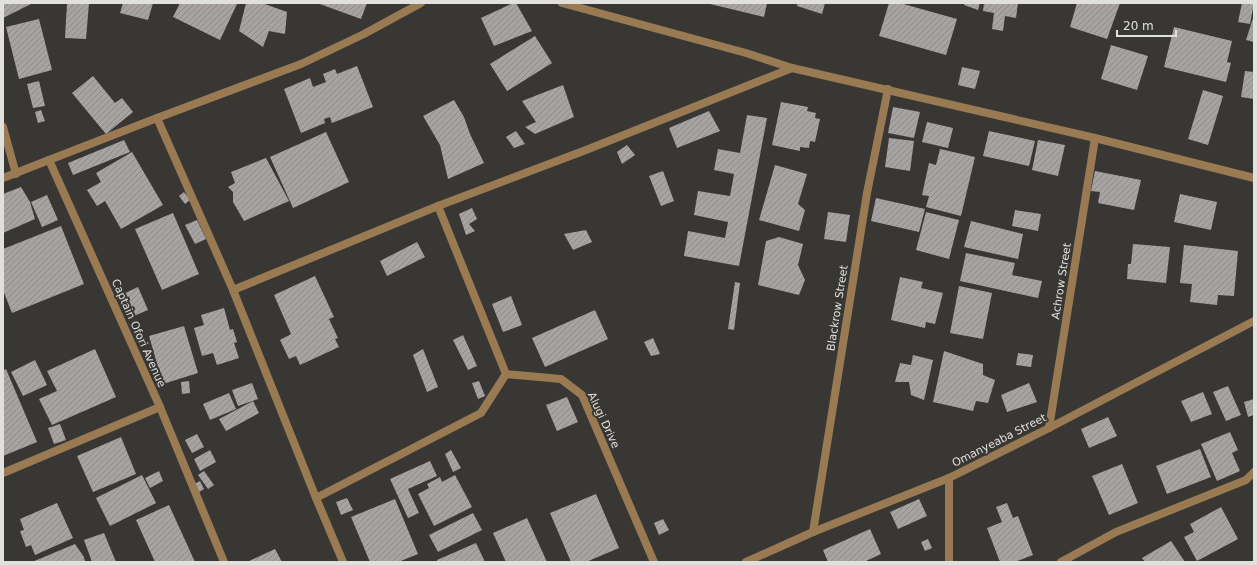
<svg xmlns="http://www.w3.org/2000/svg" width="1257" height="565" font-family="'DejaVu Sans',sans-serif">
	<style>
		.building { fill: url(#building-hatch) }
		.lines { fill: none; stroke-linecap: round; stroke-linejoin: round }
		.street { stroke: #997a53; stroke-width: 8 }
		.labels { text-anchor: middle; stroke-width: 4; stroke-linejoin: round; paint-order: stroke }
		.street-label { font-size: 11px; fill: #e0e0de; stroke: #383734 }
	</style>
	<defs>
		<pattern id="building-hatch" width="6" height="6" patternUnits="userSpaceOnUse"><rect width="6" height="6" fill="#a7a3a2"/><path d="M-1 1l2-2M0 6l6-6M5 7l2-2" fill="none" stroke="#8e8b8a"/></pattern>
	</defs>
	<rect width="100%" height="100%" fill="#383734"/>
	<!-- building -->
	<g class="building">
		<polygon points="3,3 33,3 3,18"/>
		<polygon points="67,3 89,3 86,39 65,38"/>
		<polygon points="123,3 153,3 148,20 120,13"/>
		<polygon points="180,3 236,3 237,4 220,40 173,17"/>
		<polygon points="246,3 262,3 287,12 285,34 269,31 263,47 239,31"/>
		<polygon points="317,3 367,3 361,19"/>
		<polygon points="513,3 516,3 532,31 494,46 481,18"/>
		<polygon points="706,3 767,3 764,17"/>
		<polygon points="798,3 825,3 822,14 797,6"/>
		<polygon points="889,3 900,3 957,19 946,55 879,36"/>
		<polygon points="965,3 980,3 978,10 964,5"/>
		<polygon points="984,3 1018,3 1016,18 1005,16 1003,31 992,29 994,13 983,11"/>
		<polygon points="1077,3 1120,3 1107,39 1070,27"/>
		<polygon points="1242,3 1254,3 1250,24 1238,22"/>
		<polygon points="1254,15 1254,42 1246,40"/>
		<polygon points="39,19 52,70 19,79 6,27"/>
		<polygon points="1174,27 1232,41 1227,62 1231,63 1226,82 1164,67"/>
		<polygon points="535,36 552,63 507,91 490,64"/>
		<polygon points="1111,45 1148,56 1137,90 1101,79"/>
		<polygon points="357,66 373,107 332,123 330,117 324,119 325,123 301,133 284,89 310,78 313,87 326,82 323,74 335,69 337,74"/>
		<polygon points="962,67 980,71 975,89 958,85"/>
		<polygon points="1245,71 1254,72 1254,99 1241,97"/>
		<polygon points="93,76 115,103 122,98 133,112 106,134 72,93"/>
		<polygon points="39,81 45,106 33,108 27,84"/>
		<polygon points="563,85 574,117 535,134 525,127 536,122 522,101"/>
		<polygon points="1203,90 1223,96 1208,145 1188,139"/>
		<polygon points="454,100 464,117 470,134 484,163 448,179 440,145 423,116"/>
		<polygon points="781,102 808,107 807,111 816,113 815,118 820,119 815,142 810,141 809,148 800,147 800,151 772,145"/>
		<polygon points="893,107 920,112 914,138 888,133"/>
		<polygon points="41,110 45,121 38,123 35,112"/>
		<polygon points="709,111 720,131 677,148 669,128"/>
		<polygon points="747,115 767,118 739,266 684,256 688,231 725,238 728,222 694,215 698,191 730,196 734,174 714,170 718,149 740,153"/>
		<polygon points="927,122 953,128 948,148 922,142"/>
		<polygon points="516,131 525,144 514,148 506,137"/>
		<polygon points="989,131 1035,141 1029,166 983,156"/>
		<polygon points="326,132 349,182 293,208 270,157"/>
		<polygon points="889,138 914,141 910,171 885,167"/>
		<polygon points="124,140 130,152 73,175 68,163"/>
		<polygon points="1038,140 1065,145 1058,176 1032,170"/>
		<polygon points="627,145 635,155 622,164 617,152"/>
		<polygon points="940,149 975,157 961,216 926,207 929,196 922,195 929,163 936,165"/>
		<polygon points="132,152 163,205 121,229 105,201 97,206 87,190 101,182 96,173"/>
		<polygon points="266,158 289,201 244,221 233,202 233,192 228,187 235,183 231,172"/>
		<polygon points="775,165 807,174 798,204 805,210 799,231 759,220"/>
		<polygon points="663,171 674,201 661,206 649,176"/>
		<polygon points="1095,171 1141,180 1134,210 1098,203 1100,192 1091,191"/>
		<polygon points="21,187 30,202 35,219 3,233 3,199 4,198 3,194"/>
		<polygon points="184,192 190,200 185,204 179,196"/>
		<polygon points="1180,194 1217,202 1211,230 1174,222"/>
		<polygon points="47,195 58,220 42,227 31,202"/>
		<polygon points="876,198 925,209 919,232 871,221"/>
		<polygon points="472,208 477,219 469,224 475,231 466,235 459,214"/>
		<polygon points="1015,210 1041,214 1038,231 1012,226"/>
		<polygon points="828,212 850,215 846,242 824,239"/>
		<polygon points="926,212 959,220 949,259 916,250"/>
		<polygon points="173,213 199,274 162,290 135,229"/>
		<polygon points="197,220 206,239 195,244 185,225"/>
		<polygon points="971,221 1023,234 1018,259 964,247"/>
		<polygon points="61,226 84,284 12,313 3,290 3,249"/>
		<polygon points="586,230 592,242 573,250 564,234"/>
		<polygon points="779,237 803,244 798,265 805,280 799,295 758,285 766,241"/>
		<polygon points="417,242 425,257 387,276 380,261"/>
		<polygon points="1133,244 1170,247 1166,283 1127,279 1128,264 1131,264"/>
		<polygon points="1184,245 1238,251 1234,296 1218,295 1217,305 1190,302 1192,284 1180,283"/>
		<polygon points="966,253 1015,263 1012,275 1042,281 1038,298 960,281"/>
		<polygon points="315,276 334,317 329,319 338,338 335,339 339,347 300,365 296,356 289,359 280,340 291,334 274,295"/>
		<polygon points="900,277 923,282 921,288 943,293 935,324 926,322 925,328 891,320"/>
		<polygon points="735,282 740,283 734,330 728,329"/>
		<polygon points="959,286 992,293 983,339 950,333"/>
		<polygon points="138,287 148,310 129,318 119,296"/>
		<polygon points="511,296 522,325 503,332 492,304"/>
		<polygon points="224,308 230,330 233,329 237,342 234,343 239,358 217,365 213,353 202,356 194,328 204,325 201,315"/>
		<polygon points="595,310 608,339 545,367 532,338"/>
		<polygon points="184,326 198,373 163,384 149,336"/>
		<polygon points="463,335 477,366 468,370 453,340"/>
		<polygon points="653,338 660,354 651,356 644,342"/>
		<polygon points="95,349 116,397 52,425 39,399 57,391 47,371"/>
		<polygon points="423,349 438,387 427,392 413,355"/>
		<polygon points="944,351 983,364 983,375 995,380 988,403 976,401 973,411 933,402"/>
		<polygon points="1018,353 1033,355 1031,367 1016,365"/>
		<polygon points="913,355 933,360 924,400 911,395 909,382 895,382 900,363 911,365"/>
		<polygon points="35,360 47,385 23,396 11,372"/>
		<polygon points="6,369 37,442 3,456 3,371"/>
		<polygon points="189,381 190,393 182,394 181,382"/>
		<polygon points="479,381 485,396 478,399 472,383"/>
		<polygon points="252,383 258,399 238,406 232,390"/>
		<polygon points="1029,383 1037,402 1007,412 1001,395"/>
		<polygon points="1228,386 1241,415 1226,421 1213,392"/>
		<polygon points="1203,392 1212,414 1191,422 1181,401"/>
		<polygon points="229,393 236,409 210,420 203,404"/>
		<polygon points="567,397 578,422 557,431 546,405"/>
		<polygon points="1254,399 1254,415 1248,417 1244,402"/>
		<polygon points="253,401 259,413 226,431 219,419"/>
		<polygon points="1108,417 1117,436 1089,448 1081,429"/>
		<polygon points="60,424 66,440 54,444 48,428"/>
		<polygon points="1230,432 1238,450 1232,453 1240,471 1217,481 1201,444"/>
		<polygon points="197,434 204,447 192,453 185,440"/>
		<polygon points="121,437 136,474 93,492 77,456"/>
		<polygon points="1200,449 1211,477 1167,494 1156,466"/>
		<polygon points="210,450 216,462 200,471 194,459"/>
		<polygon points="451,450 461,468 453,472 445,454"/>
		<polygon points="430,461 437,476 408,489 419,513 408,518 390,479"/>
		<polygon points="1122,464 1138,503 1109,515 1092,476"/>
		<polygon points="159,471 163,481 150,488 145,478"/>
		<polygon points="204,471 214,485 208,489 198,475"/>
		<polygon points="142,475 156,503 110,526 96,498"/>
		<polygon points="455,475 472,507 434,526 418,494 429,488 427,484 440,477 442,482"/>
		<polygon points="200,481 204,489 196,494 191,486"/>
		<polygon points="596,494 619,548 586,562 571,562 550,513"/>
		<polygon points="347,498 353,510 341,515 336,502"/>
		<polygon points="395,499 418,554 398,562 370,562 351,517"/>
		<polygon points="919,499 927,516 898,529 890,512"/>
		<polygon points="57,503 73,538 35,555 31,545 26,547 20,531 24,530 20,519"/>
		<polygon points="1007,503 1013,518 1018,516 1033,555 1015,562 1000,562 987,528 1002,522 996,507"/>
		<polygon points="169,505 195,562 155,562 136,520"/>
		<polygon points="1221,507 1238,539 1197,561 1184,537 1194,532 1190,524"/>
		<polygon points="473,513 482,530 438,552 429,535"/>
		<polygon points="527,518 547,562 506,562 493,533"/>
		<polygon points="663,519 669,530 659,535 654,523"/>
		<polygon points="870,529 881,554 864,562 828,562 823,550"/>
		<polygon points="104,533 116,562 92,562 84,540"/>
		<polygon points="928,539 932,548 925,551 921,542"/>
		<polygon points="1171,541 1185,562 1145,562 1142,558"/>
		<polygon points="476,543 485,562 438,562 437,560"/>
		<polygon points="75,544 84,557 85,562 32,562"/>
		<polygon points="275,549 282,562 247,562"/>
	</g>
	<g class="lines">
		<!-- street -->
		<g class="street">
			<polyline points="562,3 746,53 792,68 1095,138 1254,178"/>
			<polyline points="3,127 16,174"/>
			<polyline points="49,160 157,118"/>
			<polyline points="3,178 49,160 160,407 224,562"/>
			<polyline points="438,206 506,374 561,379 582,395 654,562"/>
			<polyline points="233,290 438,206 586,150 792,68"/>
			<polyline points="1049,428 1095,138"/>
			<polyline points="3,473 160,407"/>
			<polyline points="949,478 949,562"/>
			<polyline points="316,498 481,413 506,374"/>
			<polyline points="813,532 867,193 888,89"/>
			<polyline points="343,562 316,498 233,290 157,118 301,64 364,34 421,3"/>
			<polyline points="746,562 813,532 949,478 1049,428 1254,321"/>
			<polyline points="1061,562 1116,532 1246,480 1254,472"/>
		</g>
	</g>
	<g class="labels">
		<!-- street labels -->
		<g class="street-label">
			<text transform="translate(1061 281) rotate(-81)" y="4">Achrow Street</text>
			<text transform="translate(837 308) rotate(-81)" y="4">Blackrow Street</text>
			<text transform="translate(139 333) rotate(66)" y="4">Captain Ofori Avenue</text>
			<text transform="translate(604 420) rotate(65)" y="4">Alugi Drive</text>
			<text transform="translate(999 440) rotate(-27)" y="4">Omanyeaba Street</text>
		</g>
	</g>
	<!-- border -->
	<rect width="1257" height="565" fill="none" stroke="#e0e0de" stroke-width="8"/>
	<!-- scale -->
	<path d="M1117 30v6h59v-6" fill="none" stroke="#e0e0de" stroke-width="2"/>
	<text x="1123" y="30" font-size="12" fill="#e0e0de" stroke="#383734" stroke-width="3" paint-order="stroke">20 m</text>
</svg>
